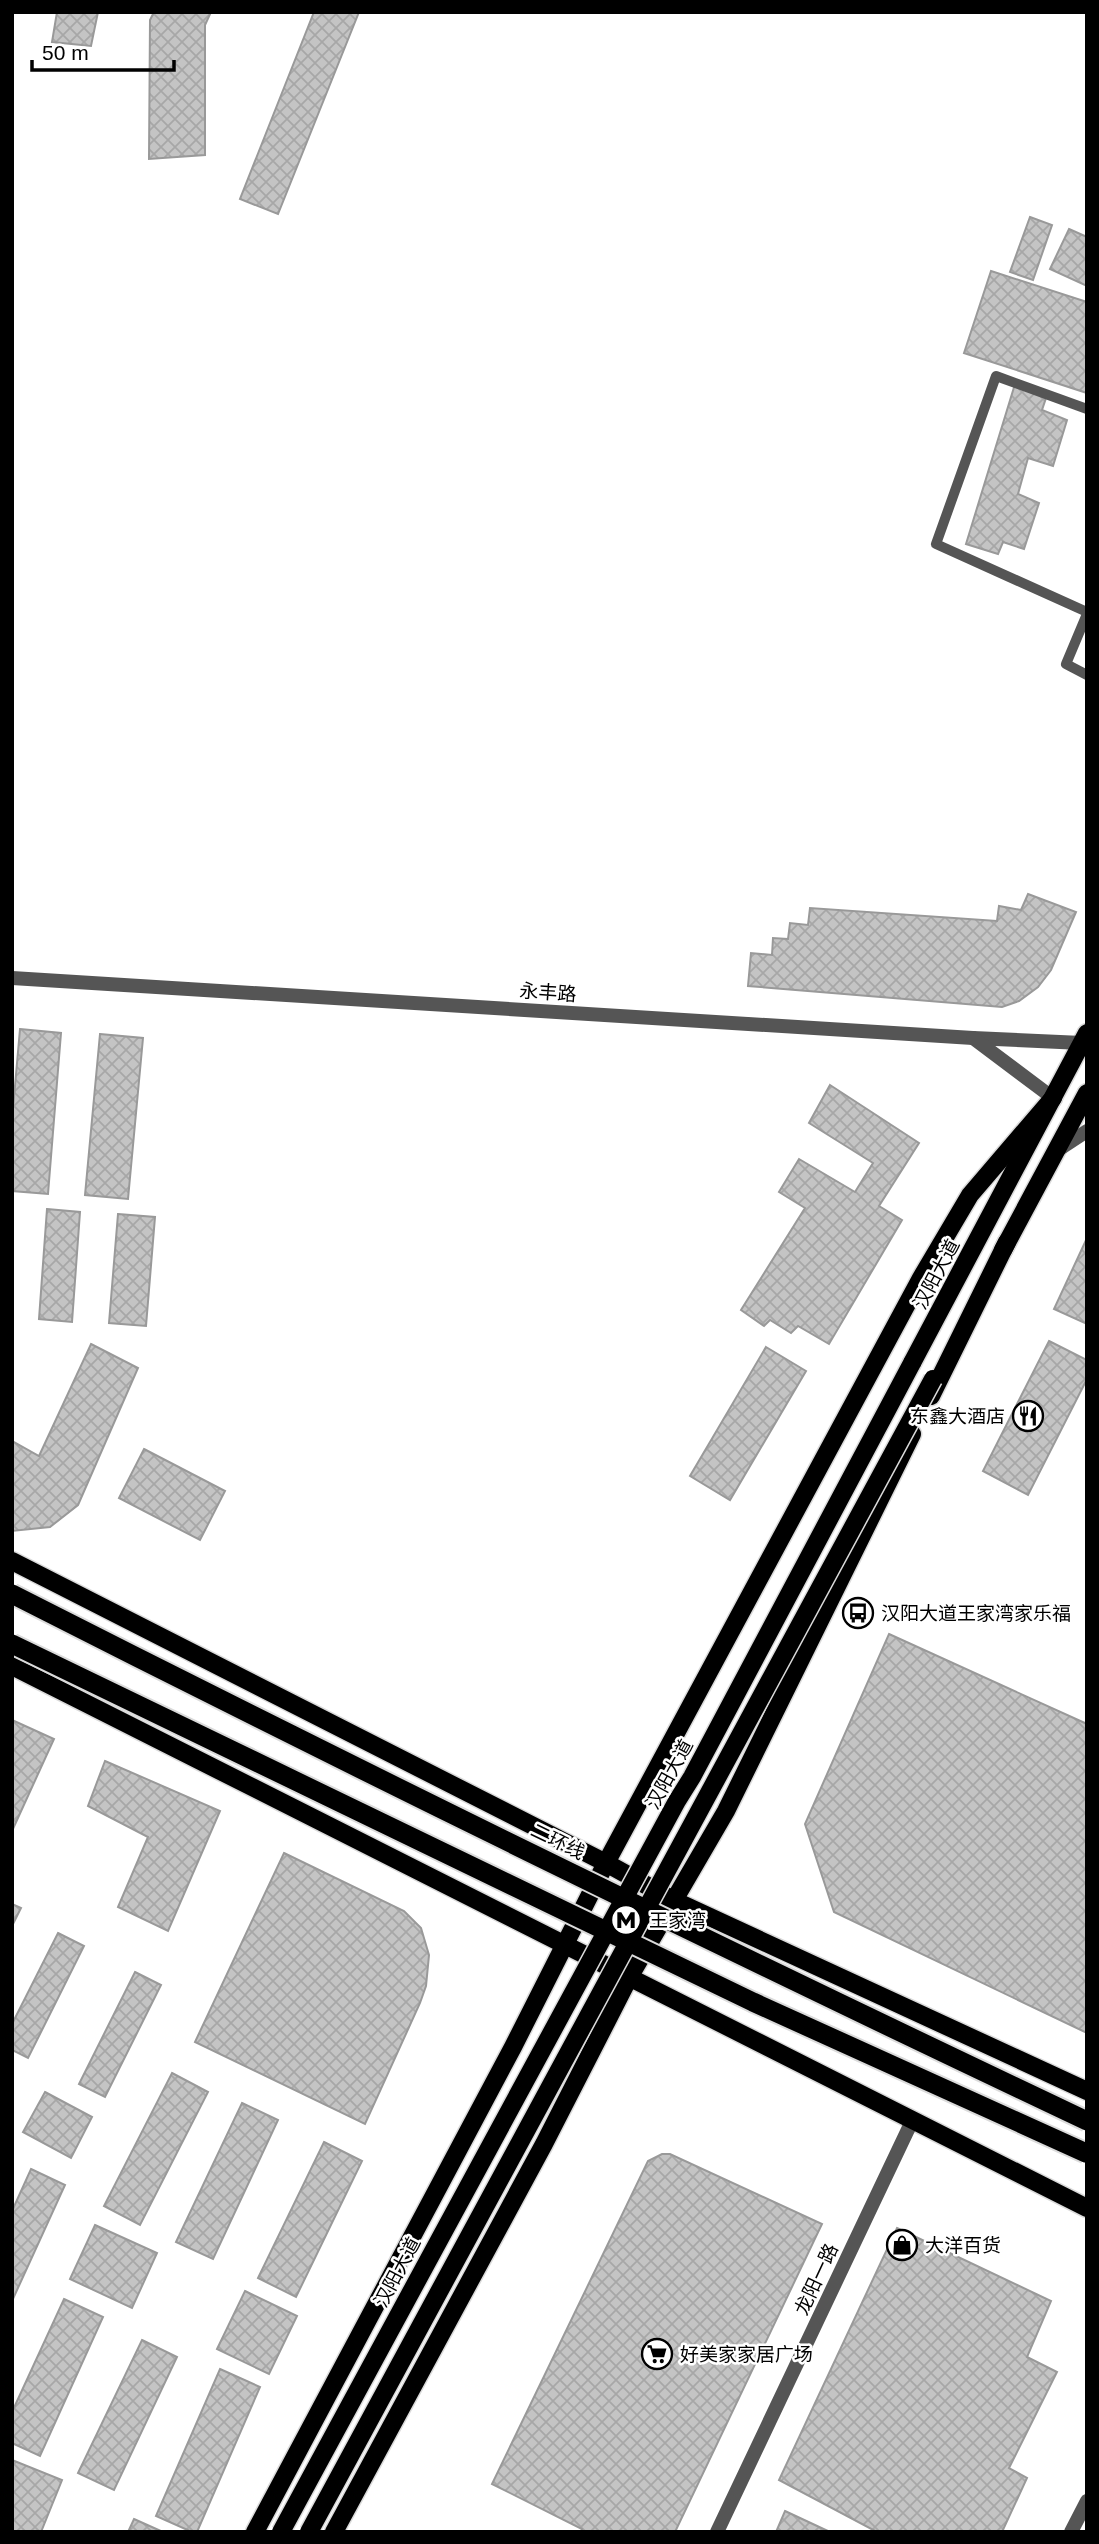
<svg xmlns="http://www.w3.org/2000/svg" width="1099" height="2544" font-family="Helvetica,'Noto Sans SC',sans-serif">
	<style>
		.building { fill: url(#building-cross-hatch); stroke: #999; stroke-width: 2 }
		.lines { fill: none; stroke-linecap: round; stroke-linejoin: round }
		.primary-casing { stroke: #dbdbdb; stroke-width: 21 }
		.service { stroke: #555; stroke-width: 10 }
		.minor { stroke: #555; stroke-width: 14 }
		.tertiary { stroke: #555; stroke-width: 14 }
		.primary { stroke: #000; stroke-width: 18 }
		.primary-bridge-casing { stroke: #dbdbdb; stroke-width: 21; stroke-linecap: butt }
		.trunk-bridge-casing { stroke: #dbdbdb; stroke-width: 23; stroke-linecap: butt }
		.primary-bridge { stroke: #000; stroke-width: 18 }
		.trunk-bridge { stroke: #000; stroke-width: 19 }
		.labels { text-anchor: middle; stroke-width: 5; stroke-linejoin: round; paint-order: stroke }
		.street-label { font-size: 19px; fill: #000; stroke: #fff }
		.poi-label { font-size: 19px; fill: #000; stroke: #fff; text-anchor: start }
	</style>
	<defs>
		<pattern id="building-cross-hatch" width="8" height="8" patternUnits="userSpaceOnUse" patternTransform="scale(1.75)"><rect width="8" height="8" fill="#c4c4c4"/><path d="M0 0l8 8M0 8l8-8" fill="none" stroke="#a7a7a7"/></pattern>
	</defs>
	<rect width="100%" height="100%" fill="#fff"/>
	<!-- building -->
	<g class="building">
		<polygon points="57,12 98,12 91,46 52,42"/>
		<polygon points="154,12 211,12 205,25 205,155 149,159 150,20"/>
		<polygon points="314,12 359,12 278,214 240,199"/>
		<polygon points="1030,217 1052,225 1033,280 1010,272"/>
		<polygon points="1069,229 1087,237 1087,286 1050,269"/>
		<polygon points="991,271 1087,302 1087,393 964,353"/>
		<polygon points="1015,384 1047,395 1042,410 1067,420 1053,466 1028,458 1018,494 1039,503 1024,549 1003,542 998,554 966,544"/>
		<polygon points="1028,894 1076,912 1051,970 1038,987 1019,1001 1002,1007 748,986 751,953 772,955 773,938 788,939 790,923 808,925 810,908 997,921 999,906 1021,910"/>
		<polygon points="20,1029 61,1033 48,1194 12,1191 12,1120"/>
		<polygon points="100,1034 143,1038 128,1199 85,1195"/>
		<polygon points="830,1085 919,1143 879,1206 902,1220 829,1344 798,1326 791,1333 770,1320 764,1326 741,1310 805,1208 779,1192 799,1159 855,1192 873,1163 809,1123"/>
		<polygon points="47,1209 80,1212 72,1322 39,1319"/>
		<polygon points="118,1214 155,1217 146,1326 109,1323"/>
		<polygon points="1087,1238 1087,1324 1054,1309"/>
		<polygon points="1049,1341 1087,1360 1087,1379 1028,1495 983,1471"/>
		<polygon points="91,1344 138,1368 78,1505 50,1527 12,1531 12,1441 39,1456"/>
		<polygon points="766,1347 806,1371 730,1500 690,1476"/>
		<polygon points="144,1449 225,1491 200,1540 119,1498"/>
		<polygon points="889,1634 1087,1724 1087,2033 834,1912 805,1824"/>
		<polygon points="12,1720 54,1739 12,1831"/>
		<polygon points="105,1761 220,1811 168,1931 118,1907 148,1837 88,1806"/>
		<polygon points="284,1853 404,1911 421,1928 429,1955 426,1986 420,2003 365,2124 195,2042"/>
		<polygon points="12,1904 21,1908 12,1926"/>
		<polygon points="58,1933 84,1946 28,2058 12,2050 12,2024"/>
		<polygon points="135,1972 161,1985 105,2097 79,2084"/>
		<polygon points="172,2073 208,2092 140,2225 104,2206"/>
		<polygon points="45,2092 92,2117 71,2158 23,2132"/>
		<polygon points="242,2103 278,2120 213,2259 176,2242"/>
		<polygon points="324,2142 362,2161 296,2297 258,2278"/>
		<polygon points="662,2154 670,2154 822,2224 675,2532 581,2532 582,2529 492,2484 648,2161"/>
		<polygon points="31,2169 65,2185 12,2301 12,2211"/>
		<polygon points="95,2225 157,2253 132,2308 70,2279"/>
		<polygon points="897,2228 1051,2301 1027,2357 1057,2372 1009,2468 1027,2478 1002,2532 877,2532 779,2480"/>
		<polygon points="245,2291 297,2316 269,2374 217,2349"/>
		<polygon points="64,2299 103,2317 40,2456 12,2443 12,2412"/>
		<polygon points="142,2340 177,2357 114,2490 78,2473"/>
		<polygon points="220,2369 260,2387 197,2532 192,2532 156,2516"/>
		<polygon points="12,2460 62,2480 41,2532 12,2532"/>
		<polygon points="785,2511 830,2532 776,2532"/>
		<polygon points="134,2519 163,2532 128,2532"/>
	</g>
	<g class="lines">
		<!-- primary casing -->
		<g class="primary-casing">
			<g id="primary">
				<polyline points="1003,1250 1087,1093"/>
				<polyline points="912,1363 1087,1033"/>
				<polyline points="931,1396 1007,1242"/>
				<polyline points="12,1561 606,1863 673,1900 1087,2091"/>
				<polyline points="12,1666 1087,2208"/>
				<polyline points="255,2532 513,2047 606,1863 921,1278 970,1195 1053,1098"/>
				<polyline points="334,2532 544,2144 630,1976 726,1811 912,1434"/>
			</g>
		</g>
		<!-- service -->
		<g class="service">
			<polyline points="1087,409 996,376 936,544 1087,612"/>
			<polyline points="1087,614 1066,664 1087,675"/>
		</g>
		<!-- minor -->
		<g class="minor">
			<polyline points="12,978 973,1038 1082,1043"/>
			<polyline points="973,1038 1053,1098"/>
			<polyline points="717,2532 913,2119"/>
			<polyline points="1071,2532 1087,2501"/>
		</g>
		<!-- tertiary -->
		<polyline class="tertiary" points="1058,1150 1087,1131"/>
		<!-- primary -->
		<use href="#primary" class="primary"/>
		<!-- primary-bridge casing -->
		<g class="primary-bridge-casing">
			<g id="primary-bridge">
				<polyline points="281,2532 677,1801 692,1777 912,1363"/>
				<polyline points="309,2532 933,1379"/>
			</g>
		</g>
		<!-- trunk-bridge casing -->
		<g class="trunk-bridge-casing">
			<g id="trunk-bridge">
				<path d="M12,1594C368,1775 726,1950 1087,2121"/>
				<polyline points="12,1644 753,2002 1086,2153"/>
			</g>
		</g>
		<!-- primary-bridge -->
		<use href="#primary-bridge" class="primary-bridge"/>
		<!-- trunk-bridge -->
		<use href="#trunk-bridge" class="trunk-bridge"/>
	</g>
	<!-- icons -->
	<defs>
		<g id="restaurant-ring" transform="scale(1.575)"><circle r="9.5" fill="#fff" stroke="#000" stroke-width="1.5"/><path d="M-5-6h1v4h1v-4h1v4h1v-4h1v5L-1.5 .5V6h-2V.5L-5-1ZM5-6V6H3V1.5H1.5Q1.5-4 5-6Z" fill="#000"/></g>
		<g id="bus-ring" transform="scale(1.575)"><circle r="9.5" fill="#fff" stroke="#000" stroke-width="1.5"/><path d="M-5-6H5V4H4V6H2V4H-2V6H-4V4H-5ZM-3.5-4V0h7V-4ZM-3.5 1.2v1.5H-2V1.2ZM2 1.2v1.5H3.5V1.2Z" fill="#000"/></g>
		<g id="metro-ring" transform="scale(1.575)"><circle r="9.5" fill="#fff" stroke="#000" stroke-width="1.5"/><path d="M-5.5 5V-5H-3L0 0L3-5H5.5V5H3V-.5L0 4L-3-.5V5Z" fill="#000"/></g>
		<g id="shop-ring" transform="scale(1.575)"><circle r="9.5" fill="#fff" stroke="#000" stroke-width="1.5"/><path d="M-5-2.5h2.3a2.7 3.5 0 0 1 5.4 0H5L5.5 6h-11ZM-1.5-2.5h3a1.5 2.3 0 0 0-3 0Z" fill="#000"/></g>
		<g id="supermarket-ring" transform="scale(1.575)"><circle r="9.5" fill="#fff" stroke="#000" stroke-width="1.5"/><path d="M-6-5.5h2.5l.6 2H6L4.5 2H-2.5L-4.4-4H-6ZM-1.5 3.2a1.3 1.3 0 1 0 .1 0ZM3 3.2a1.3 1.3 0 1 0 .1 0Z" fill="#000"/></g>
	</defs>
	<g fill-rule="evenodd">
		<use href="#restaurant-ring" x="1028" y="1416"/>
		<use href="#bus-ring" x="858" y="1613"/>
		<use href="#metro-ring" x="626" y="1920"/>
		<use href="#shop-ring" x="902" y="2245"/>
		<use href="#supermarket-ring" x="657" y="2354"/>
	</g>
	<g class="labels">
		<!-- street labels -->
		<g class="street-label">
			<text transform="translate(548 992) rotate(4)" y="7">永丰路</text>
			<text transform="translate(936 1274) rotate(-62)" y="7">汉阳大道</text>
			<text transform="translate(669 1774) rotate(-61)" y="7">汉阳大道</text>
			<text transform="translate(558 1841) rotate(26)" y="7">二环线</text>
			<text transform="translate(397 2272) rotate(-62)" y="7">汉阳大道</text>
			<text transform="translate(816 2279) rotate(-65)" y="7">龙阳一路</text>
		</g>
		<!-- poi labels -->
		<g class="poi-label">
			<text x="1005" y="1423" text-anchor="end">东鑫大酒店</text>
			<text x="881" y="1620">汉阳大道王家湾家乐福</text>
			<text x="649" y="1927">王家湾</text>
			<text x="925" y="2252">大洋百货</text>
			<text x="680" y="2361">好美家家居广场</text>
		</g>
	</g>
	<!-- border -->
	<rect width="1099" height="2544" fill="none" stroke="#000000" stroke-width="28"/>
	<!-- scale -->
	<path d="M32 60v10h142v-10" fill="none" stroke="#000000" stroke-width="3.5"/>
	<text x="42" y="60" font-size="21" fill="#000000" stroke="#ffffff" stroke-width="5" paint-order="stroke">50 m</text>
</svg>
